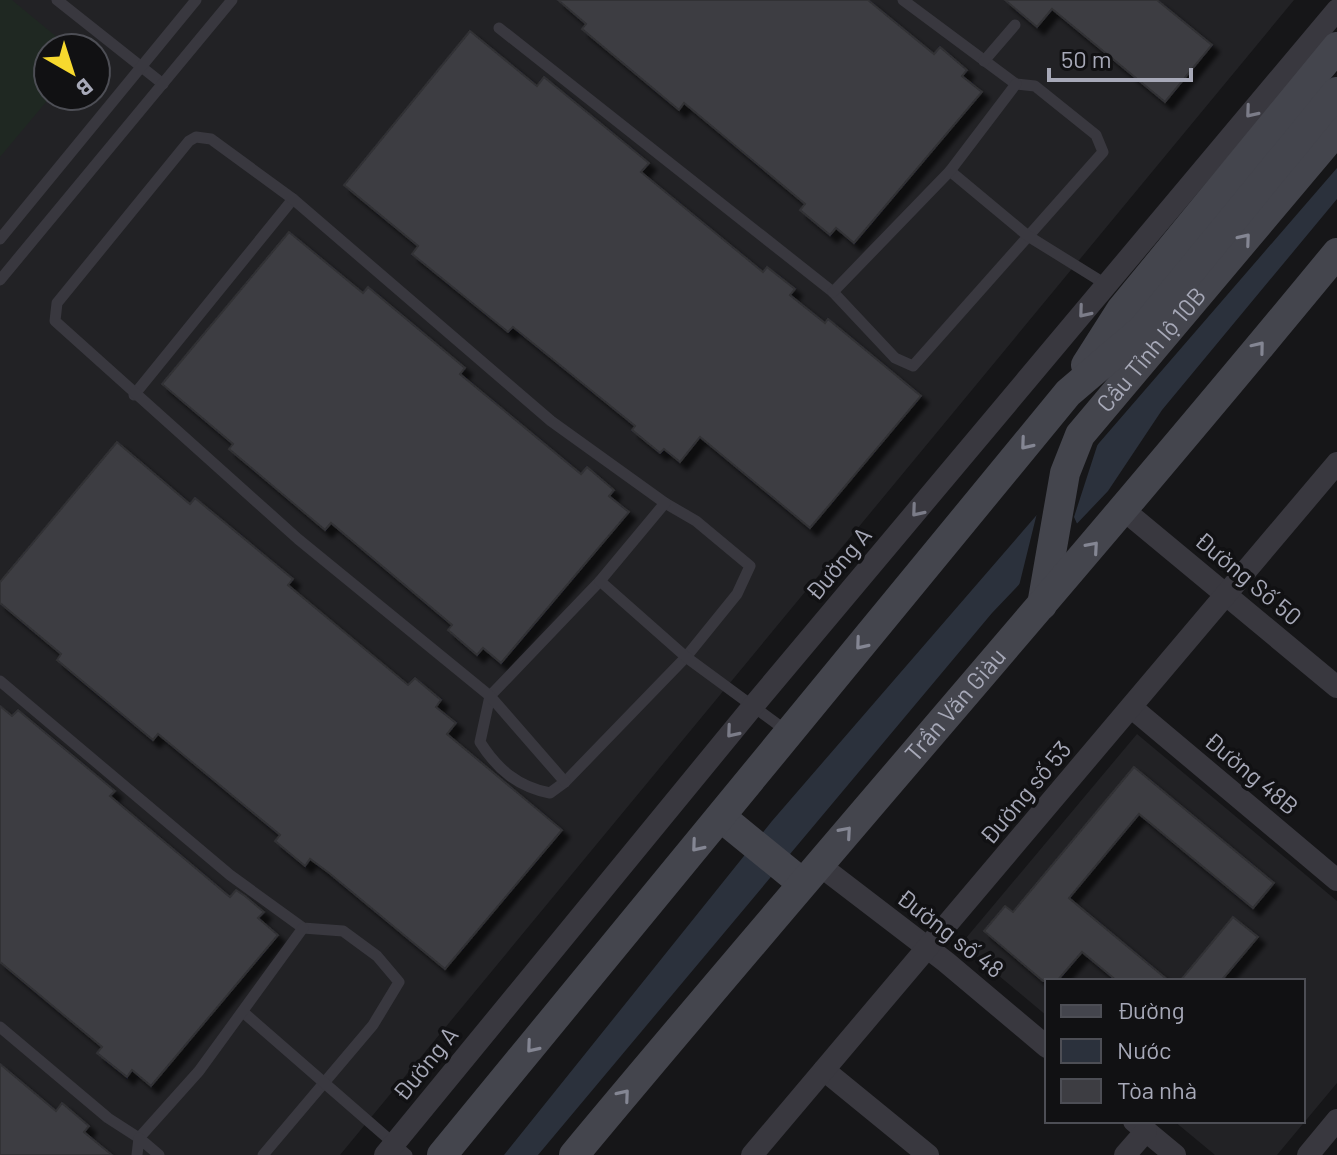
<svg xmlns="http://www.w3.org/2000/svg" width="1337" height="1155" font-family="Barlow,sans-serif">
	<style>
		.built { fill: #222225; fill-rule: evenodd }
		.green { fill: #1f2822 }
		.water { fill: #2b313c }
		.pier { fill: #161618 }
		.building { fill: #3d3d42; stroke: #303034; stroke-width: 2; filter: url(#shadow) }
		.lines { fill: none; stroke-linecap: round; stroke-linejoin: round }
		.service { stroke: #39383f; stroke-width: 11 }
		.minor { stroke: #39383f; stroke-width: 22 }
		.secondary { stroke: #44454d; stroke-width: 30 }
		.oneway { stroke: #7b7c88 }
		.oneway2 { stroke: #848693 }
		.labels { text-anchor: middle; stroke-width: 7; stroke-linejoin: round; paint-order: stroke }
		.street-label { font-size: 24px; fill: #a7a9b8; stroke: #111113 }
	</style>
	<defs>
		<filter id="shadow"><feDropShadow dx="7" dy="7" stdDeviation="2" flood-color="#0009"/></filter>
	</defs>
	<rect width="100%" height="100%" fill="#161618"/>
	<!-- built -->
	<g class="built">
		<path d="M0,0H1294L340,1155H0ZM48,48H96V96H48Z"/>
		<polygon points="1137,734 1337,901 1337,1083 1277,1155 1215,1155 1174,1121 1303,1121 1303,981 1047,981 1047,1016 961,944"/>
	</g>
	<!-- green -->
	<polygon class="green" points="0,0 12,0 70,48 48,48 48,96 51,96 0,157"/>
	<!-- water -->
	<polygon class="water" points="1337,168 1337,199 1162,410 1108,491 992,613 538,1155 504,1155 772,821"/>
	<!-- pier -->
	<polygon class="pier" points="1099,440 1074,517 1079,528 1018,590 1037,513"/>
	<!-- building -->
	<g class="building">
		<polygon points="558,0 868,0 934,54 940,47 967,70 962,76 982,92 854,243 836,228 830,235 800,210 805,204 684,103 679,110 582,29 586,24"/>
		<polygon points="1005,0 1157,0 1212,45 1165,102 1052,9 1037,27"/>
		<polygon points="470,31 537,86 544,77 649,163 641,172 763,272 767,267 795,289 790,295 825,323 828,319 921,396 810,528 700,437 680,462 664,449 660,453 632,430 635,426 513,327 508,332 412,254 418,246 344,185"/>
		<polygon points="289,232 363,293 368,287 465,368 460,374 581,474 587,467 614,490 609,496 629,512 501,663 483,648 477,655 448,630 452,625 331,523 325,530 229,449 233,444 162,384"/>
		<polygon points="117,442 190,504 195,498 293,579 288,585 408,685 415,678 441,700 436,707 456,723 447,734 562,830 445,969 329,873 310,859 305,866 275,841 280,835 158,734 153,740 57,660 61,654 0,603 0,582"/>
		<polygon points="0,706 12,716 18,710 115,791 110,796 230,897 236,890 245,896 264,912 258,918 278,935 151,1086 132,1070 127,1077 97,1053 102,1047 0,962"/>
		<polygon points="1134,767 1274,883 1253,908 1139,814 1069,898 1169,981 1117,981 1082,952 1057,981 1043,981 984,931 1005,906 1013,912"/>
		<polygon points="1233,917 1258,937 1221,981 1180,981"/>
		<polygon points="0,1064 56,1111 62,1103 89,1126 84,1132 112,1155 0,1155"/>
	</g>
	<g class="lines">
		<!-- service -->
		<g class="service">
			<polyline points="57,0 163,84"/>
			<polyline points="499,28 833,292 895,358 913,366 1103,152 1096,135 1035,86 1016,84 903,0"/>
			<polyline points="984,61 1015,25"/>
			<polyline points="950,171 1028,236 1107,285"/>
			<polyline points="0,239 196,0"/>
			<polyline points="0,280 232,0"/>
			<polyline points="833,292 950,171 1016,84"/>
			<polyline points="134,395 293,199"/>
			<path d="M600,581L490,696L480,742C497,769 518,787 550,793L565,782L686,657L737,594L750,566L696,521L665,503"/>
			<polyline points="0,681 230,875 303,928 343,931 377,956 399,982 373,1025 263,1155"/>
			<polyline points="565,782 490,696 298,539 55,321 57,303 189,141 196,137 211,139 293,199 551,421 665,503 600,581 686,657 788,732"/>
			<polyline points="243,1012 407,1155"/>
			<polyline points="0,1027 108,1118 139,1138 199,1071 303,928"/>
			<polyline points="137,1155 139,1138 159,1155"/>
		</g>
		<!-- minor -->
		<g class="minor">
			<polyline points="1125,511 1337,687"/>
			<polyline points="1131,707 1337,880"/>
			<polyline points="818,864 946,962 1047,1047"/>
			<polyline points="824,1070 928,1155"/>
			<polyline points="1134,1121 1175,1155"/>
			<polyline points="385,1155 754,705 1337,10"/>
			<polyline points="752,1155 1337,463"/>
			<polyline points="1125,1155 1146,1131"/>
			<polyline points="1308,1155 1337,1120"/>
		</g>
		<!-- secondary -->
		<g class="secondary">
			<polyline points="1086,365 1121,310 1337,47"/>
			<path id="s1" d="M1042,605L1065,473L1080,435L1337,130"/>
			<polyline points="721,817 802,883"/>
			<polyline points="442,1155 1068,393 1143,329 1337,92"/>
			<path id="s2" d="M574,1155C826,852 1087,557 1337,253"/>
		</g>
	</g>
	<!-- one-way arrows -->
	<defs><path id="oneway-chevron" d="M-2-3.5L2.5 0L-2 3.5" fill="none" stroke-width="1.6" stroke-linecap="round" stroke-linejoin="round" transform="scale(2)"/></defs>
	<g class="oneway">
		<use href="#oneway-chevron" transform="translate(1251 112) rotate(130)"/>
		<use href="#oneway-chevron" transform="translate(1084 312) rotate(130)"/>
		<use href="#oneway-chevron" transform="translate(917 511) rotate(130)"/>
		<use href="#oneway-chevron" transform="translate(732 732) rotate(130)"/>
	</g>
	<g class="oneway2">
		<use href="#oneway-chevron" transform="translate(1245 239) rotate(-50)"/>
		<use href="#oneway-chevron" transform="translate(1259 347) rotate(-51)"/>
		<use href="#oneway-chevron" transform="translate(1026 444) rotate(130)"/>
		<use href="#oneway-chevron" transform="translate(1093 547) rotate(-49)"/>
		<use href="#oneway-chevron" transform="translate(861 644) rotate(130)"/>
		<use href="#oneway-chevron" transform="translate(846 832) rotate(-49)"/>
		<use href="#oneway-chevron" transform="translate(697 846) rotate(130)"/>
		<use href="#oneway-chevron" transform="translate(532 1047) rotate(130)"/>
		<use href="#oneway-chevron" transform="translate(624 1095) rotate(-50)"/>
	</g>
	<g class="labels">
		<!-- street labels -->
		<g class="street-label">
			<text dy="8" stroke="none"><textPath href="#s1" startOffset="286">Cầu Tỉnh lộ 10B</textPath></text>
			<text transform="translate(839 564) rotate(-50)" y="8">Đường A</text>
			<text transform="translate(1248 579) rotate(40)" y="8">Đường Số 50</text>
			<text dy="8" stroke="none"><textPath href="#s2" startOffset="590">Trần Văn Giàu</textPath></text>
			<text transform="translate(1251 774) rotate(40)" y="8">Đường 48B</text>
			<text transform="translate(1026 793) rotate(-50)" y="8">Đường số 53</text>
			<text transform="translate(950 934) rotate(38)" y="8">Đường số 48</text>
			<text transform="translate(426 1064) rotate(-51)" y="8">Đường A</text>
		</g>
	</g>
	<!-- legend -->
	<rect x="1045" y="979" width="260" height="144" fill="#111113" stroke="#4d4e55" stroke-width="2"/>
	<rect x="1061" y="1005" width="40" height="12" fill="#44454d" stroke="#4d4e55" stroke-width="2"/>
	<text x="1117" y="1019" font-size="24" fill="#a7a9b8">Đường</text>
	<rect x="1061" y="1039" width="40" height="24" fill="#2b313c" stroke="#4d4e55" stroke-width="2"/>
	<text x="1117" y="1059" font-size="24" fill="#a7a9b8">Nước</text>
	<rect x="1061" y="1079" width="40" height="24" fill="#3d3d42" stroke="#4d4e55" stroke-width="2"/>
	<text x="1117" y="1099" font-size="24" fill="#a7a9b8">Tòa nhà</text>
	<!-- north arrow -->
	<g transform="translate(72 72) rotate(141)"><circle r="38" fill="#111113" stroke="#4d4e55" stroke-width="2"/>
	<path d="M0-6L14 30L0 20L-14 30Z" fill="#f7d92e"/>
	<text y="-12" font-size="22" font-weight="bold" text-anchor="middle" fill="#a7a9b8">B</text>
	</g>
	<!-- scale -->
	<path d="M1049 68v12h142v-12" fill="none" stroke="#a7a9b8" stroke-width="4"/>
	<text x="1061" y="68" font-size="24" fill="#a7a9b8" stroke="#111113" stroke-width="6" paint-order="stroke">50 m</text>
</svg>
